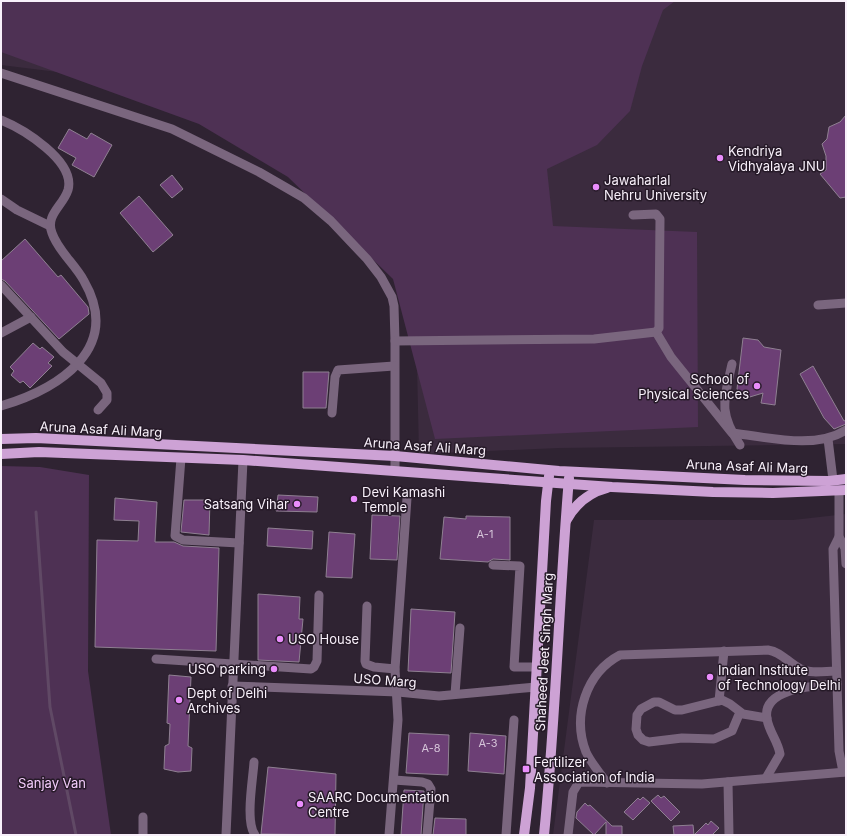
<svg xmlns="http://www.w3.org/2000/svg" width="847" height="836" font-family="Inter,sans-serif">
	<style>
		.built { fill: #3b2b3e }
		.green { fill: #4e3154 }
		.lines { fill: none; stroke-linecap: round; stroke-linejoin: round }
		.stream { stroke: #604965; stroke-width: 3 }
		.building { fill: #6c3f75; stroke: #8f8092 }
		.minor { stroke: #7a667e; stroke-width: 9 }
		.major { stroke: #cda2d5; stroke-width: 10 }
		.poi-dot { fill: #ea8dfc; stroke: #261a28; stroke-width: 1.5 }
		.labels { text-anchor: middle; stroke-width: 3; stroke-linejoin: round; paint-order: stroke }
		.number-label { font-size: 11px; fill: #d5c4d9 }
		.poi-label { font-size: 13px; fill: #f8f0fa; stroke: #261a28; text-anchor: start }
		.street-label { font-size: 13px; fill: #f8f0fa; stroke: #261a28 }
		.park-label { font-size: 13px; fill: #f3cbfb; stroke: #261a28 }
	</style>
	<rect width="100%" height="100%" fill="#2f2332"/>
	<!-- built -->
	<g class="built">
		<polygon points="1,1 846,1 846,444 559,448 419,454 415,276 277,99 1,65"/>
		<polygon points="846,514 846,835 553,835 594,520 793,520"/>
	</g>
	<!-- green -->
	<g class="green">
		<polygon points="1,1 675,1 663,10 642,66 630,111 597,145 547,169 553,226 697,232 698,427 435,439 393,279 288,177 199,124 1,52"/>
		<polygon points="1,466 40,467 89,475 88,671 111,835 1,835"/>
	</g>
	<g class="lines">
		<!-- stream -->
		<polyline class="stream" points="36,512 50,707 76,835"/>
	</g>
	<!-- building -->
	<g class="building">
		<polygon points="846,115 846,197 840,198 820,174 826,170 826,156 822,144 827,139 829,127 840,122"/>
		<polygon points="69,129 87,139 91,133 112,145 94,177 72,165 76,158 58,148"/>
		<polygon points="172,175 183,189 172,198 160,185"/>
		<polygon points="139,196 173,235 153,252 120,213"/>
		<polygon points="25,239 58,277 61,275 88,307 89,314 59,339 5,281 1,279 1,261"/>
		<polygon points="743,338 758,340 764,347 781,350 775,405 761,403 763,393 743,399 737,389"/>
		<polygon points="33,343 40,349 42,347 54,357 48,363 52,366 30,388 23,381 20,383 11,375 14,371 10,367"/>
		<polygon points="813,366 844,421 846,420 846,424 834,429 824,418 800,374"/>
		<polygon points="303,372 329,372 326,408 303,408"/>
		<polygon points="278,495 318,497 317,512 276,511"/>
		<polygon points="115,498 157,502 155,542 174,542 183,546 219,548 216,651 95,647 97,540 138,541 139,521 114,520"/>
		<polygon points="184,500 210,500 209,535 181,532"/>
		<polygon points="372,515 400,516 397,560 370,559"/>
		<polygon points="466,516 510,517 510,560 493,559 488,562 440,559 444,517 466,519"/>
		<polygon points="268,528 313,531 312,549 267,546"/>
		<polygon points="329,532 355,534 352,578 326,577"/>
		<polygon points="258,594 300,597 299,619 303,619 299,662 258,660"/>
		<polygon points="411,609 455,612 451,673 408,671"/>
		<polygon points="169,675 191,677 188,746 192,748 191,771 178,772 164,769 165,746 169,744 170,724 167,723"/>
		<polygon points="409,733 449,735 448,775 406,773"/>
		<polygon points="470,733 506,736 504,774 468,771"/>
		<polygon points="268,767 336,774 335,835 261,834"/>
		<polygon points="404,790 424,791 421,835 401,835"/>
		<polygon points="658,795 661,798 664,796 680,812 671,821 651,801"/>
		<polygon points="643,797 650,803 633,820 624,812 638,798 640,800"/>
		<polygon points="585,803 588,806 590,805 612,826 622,826 622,835 606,835 606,822 594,835 576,818 577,812"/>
		<polygon points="435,818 466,819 466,835 433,835"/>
		<polygon points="711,821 719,828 712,835 674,835 673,826 693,825 694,835 706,823 708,825"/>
	</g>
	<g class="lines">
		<!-- minor -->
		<g class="minor">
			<polyline points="1,73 172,129 259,172 304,198 331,221 367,259 381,277 392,297 394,306 395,341 395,471"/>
			<path d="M1,120C23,129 76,161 68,190C63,206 45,215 52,233C58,251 75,264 84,281C123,349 58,389 1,406"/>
			<polyline points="1,199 17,210 50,226"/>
			<polyline points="1,285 63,352 101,383 107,393 107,400 98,410"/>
			<polyline points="818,305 846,303"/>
			<path d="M656,332L671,357L732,433C768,437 814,450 846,430"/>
			<polyline points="1,333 31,317"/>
			<polyline points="395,341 594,339 656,332 659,328 659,320 660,219 656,214 633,215"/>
			<path d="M732,364C724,400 718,412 740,445"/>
			<polyline points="332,413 335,377 338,370 394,366"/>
			<polyline points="828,439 833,480"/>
			<polyline points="181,458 175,536 183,540 239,543"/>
			<polyline points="839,491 839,537 845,548 846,564"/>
			<polyline points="839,537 833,549 839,751 843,772"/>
			<polyline points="493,565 520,566 514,667 537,667"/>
			<polyline points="367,606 365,661 366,664 374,667 395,669"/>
			<polyline points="156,659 311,669 314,667 317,661 319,595"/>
			<polyline points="232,686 398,692 439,696 536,687"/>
			<polyline points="455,694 460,628"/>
			<polyline points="719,701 724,651"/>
			<polyline points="740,712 732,731 714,739 682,738 649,742 643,740 638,735 636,729 637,715 641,709 654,702 659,702 675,710 682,710 722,700 730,704 743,714 767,718"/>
			<path d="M254,762C253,779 245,822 255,835"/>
			<path d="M766,778L780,754C778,741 769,732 767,719C761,687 817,686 837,684"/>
			<polyline points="394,780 422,782 428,784 431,789 427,835"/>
			<polyline points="728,782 729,835"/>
			<path d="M607,783C600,773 591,763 586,752C572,716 586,673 620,655L768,650C782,652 788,663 801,669C811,674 825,671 836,671"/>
			<polyline points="143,817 143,835"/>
			<polyline points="226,835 243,460"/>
			<polyline points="389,835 398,720 395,669 407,498"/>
			<polyline points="506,835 514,720"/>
			<polyline points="568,835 573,792 579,782 702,784 846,772"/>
		</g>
		<!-- major -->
		<g class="major">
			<polyline points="1,439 36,438 395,456 559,471 745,480 829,481 846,479"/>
			<polyline points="1,454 39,452 243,460 612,487 713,492 773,493 846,490"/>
			<path d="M566,521C575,504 588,493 607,488"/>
			<polyline points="524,835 530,788 546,501 549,476"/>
			<path d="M544,835C556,716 559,597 569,478"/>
		</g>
	</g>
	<!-- markers -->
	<g class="poi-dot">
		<circle cx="720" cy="158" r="4"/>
		<circle cx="596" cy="187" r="4"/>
		<circle cx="757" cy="386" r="4"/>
		<circle cx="354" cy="499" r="4"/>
		<circle cx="297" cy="504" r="4"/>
		<circle cx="280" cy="639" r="4"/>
		<circle cx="274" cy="669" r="4"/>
		<circle cx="710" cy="677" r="4"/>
		<circle cx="179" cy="700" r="4"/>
		<rect x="522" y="765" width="8" height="8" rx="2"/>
		<circle cx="300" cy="804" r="4"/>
	</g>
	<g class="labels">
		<!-- number labels -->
		<g class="number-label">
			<text x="485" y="538">A-1</text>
			<text x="488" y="747">A-3</text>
			<text x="431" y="752">A-8</text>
		</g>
		<!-- poi labels -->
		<g class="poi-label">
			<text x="728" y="156">Kendriya<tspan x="728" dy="15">Vidhyalaya JNU</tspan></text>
			<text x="604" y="185">Jawaharlal<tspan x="604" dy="15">Nehru University</tspan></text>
			<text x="749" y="384" text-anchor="end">School of<tspan x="749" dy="15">Physical Sciences</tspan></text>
			<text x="362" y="497">Devi Kamashi<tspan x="362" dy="15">Temple</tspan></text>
			<text x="289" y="509" text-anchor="end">Satsang Vihar</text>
			<text x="288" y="644">USO House</text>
			<text x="266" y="674" text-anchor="end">USO parking</text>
			<text x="718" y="675">Indian Institute<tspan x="718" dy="15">of Technology Delhi</tspan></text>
			<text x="187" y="698">Dept of Delhi<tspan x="187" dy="15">Archives</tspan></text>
			<text x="534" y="767">Fertilizer<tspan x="534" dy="15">Association of India</tspan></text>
			<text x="308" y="802">SAARC Documentation<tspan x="308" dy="15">Centre</tspan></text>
		</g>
		<!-- street labels -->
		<g class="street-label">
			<text transform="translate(101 429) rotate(3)" y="5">Aruna Asaf Ali Marg</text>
			<text transform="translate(425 446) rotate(4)" y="5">Aruna Asaf Ali Marg</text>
			<text transform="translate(747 466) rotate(2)" y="5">Aruna Asaf Ali Marg</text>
			<text transform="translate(544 652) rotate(-87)" y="5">Shaheed Jeet Singh Marg</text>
			<text transform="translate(385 680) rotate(4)" y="5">USO Marg</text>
		</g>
		<!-- park labels -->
		<g class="park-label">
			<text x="52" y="788">Sanjay Van</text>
		</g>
	</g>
	<!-- border -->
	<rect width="847" height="836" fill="none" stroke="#f8f0fa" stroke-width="4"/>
</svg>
